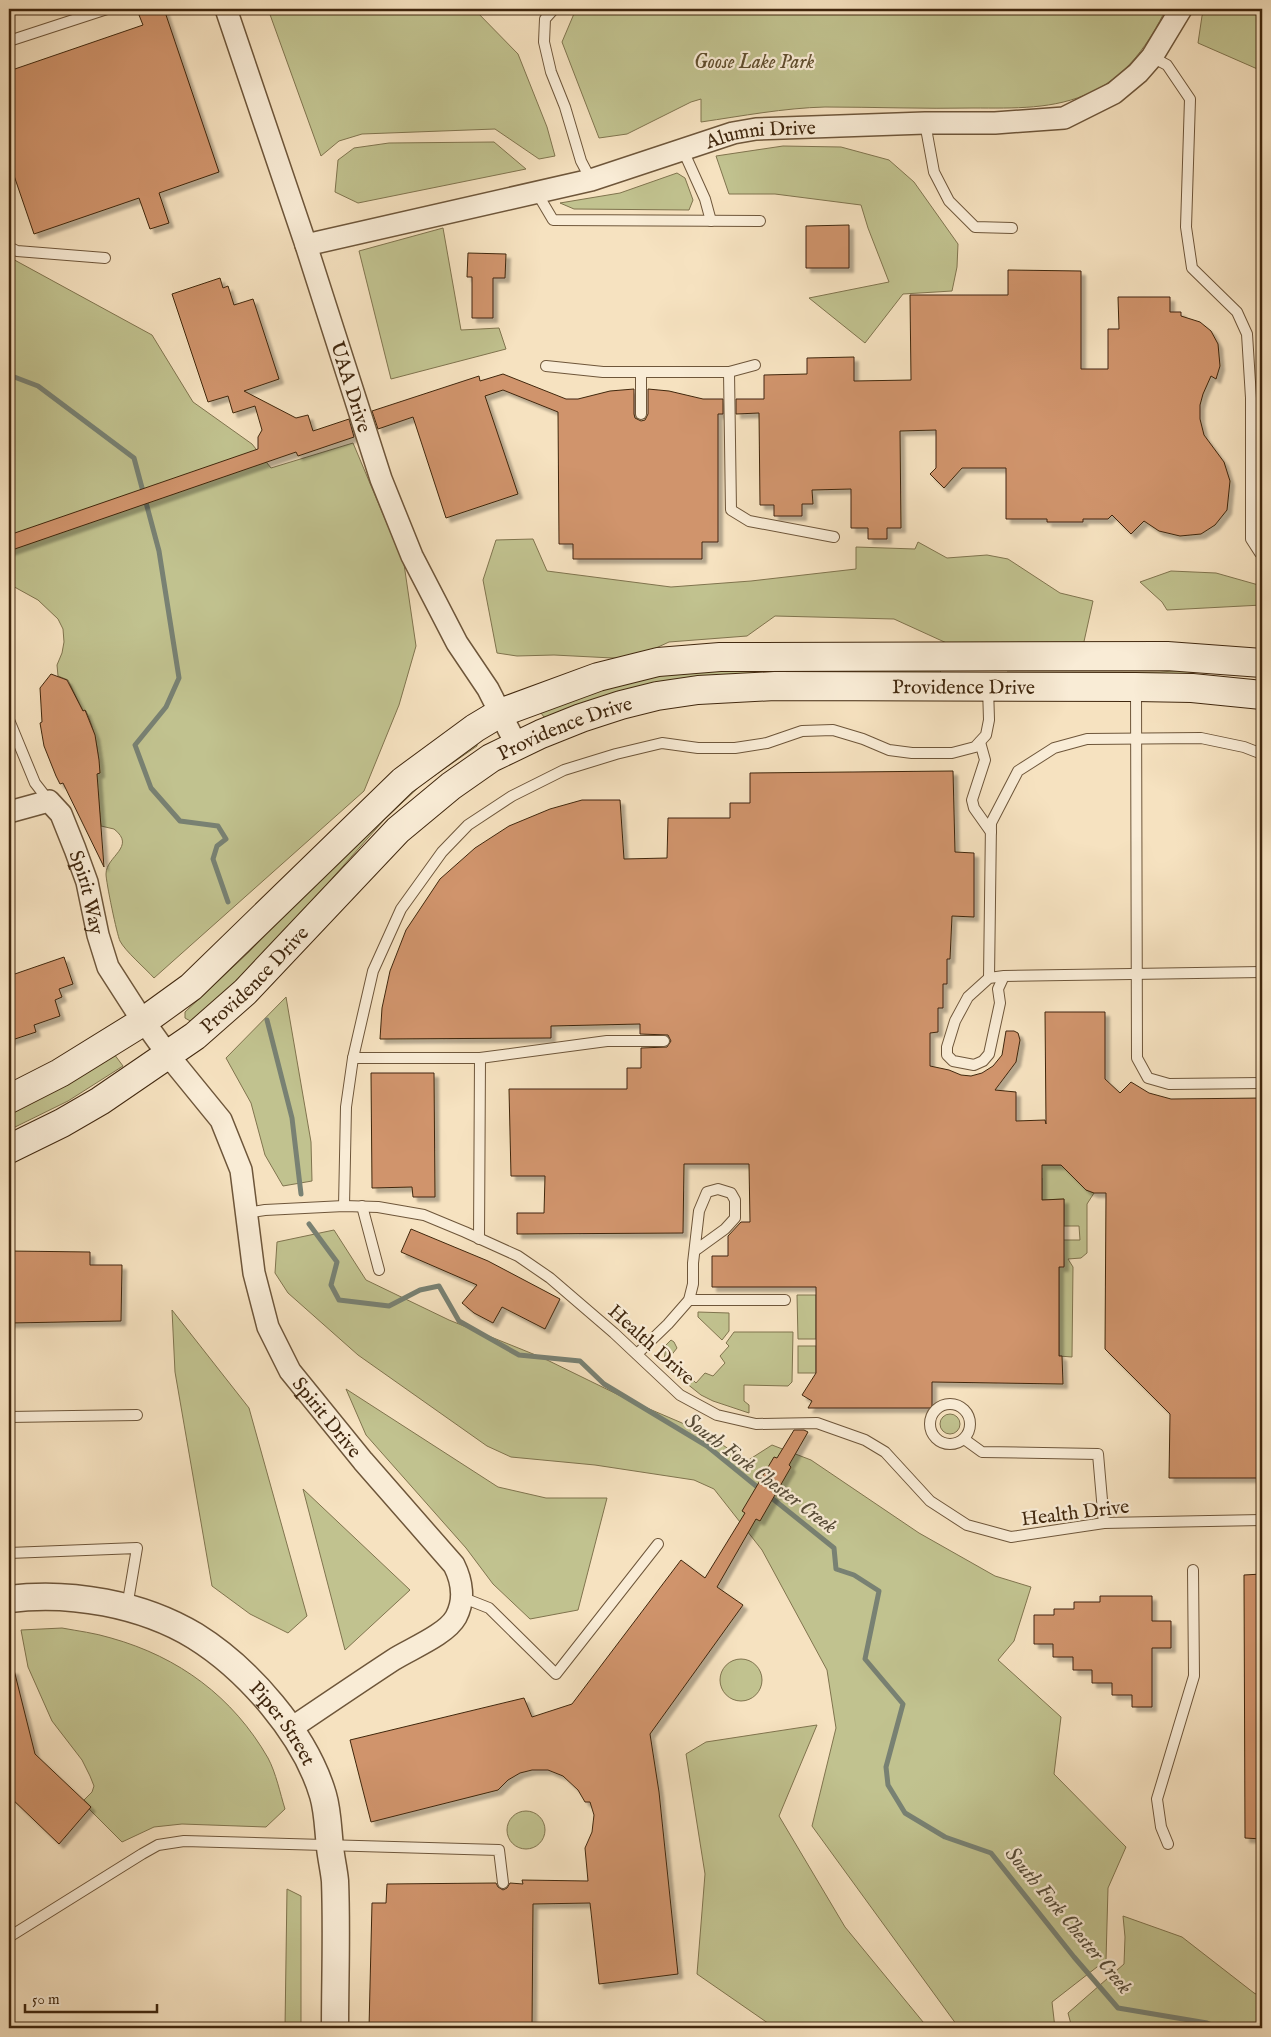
<svg xmlns="http://www.w3.org/2000/svg" width="1271" height="2037" font-family="'IM FELL English',serif">
	<style>
		.green { fill: #c1c28f; stroke: #80744e }
		.lines { fill: none; stroke-linecap: round; stroke-linejoin: round }
		.stream { stroke: #788173; stroke-width: 5 }
		.building { fill: #d0946c; stroke: #40270e; filter: url(#shadow) }
		.service-casing { stroke: #6e563a; stroke-width: 12 }
		.minor-casing { stroke: #6e563a; stroke-width: 24 }
		.tertiary-casing { stroke: #6e563a; stroke-width: 29 }
		.secondary-casing { stroke: #40270e; stroke-width: 30 }
		.service { stroke: #f9ecd6; stroke-width: 10 }
		.minor { stroke: #f9ecd6; stroke-width: 21 }
		.tertiary { stroke: #f9ecd6; stroke-width: 26 }
		.secondary { stroke: #f9ecd6; stroke-width: 28 }
		.labels { text-anchor: middle; stroke-width: 4.5; stroke-linejoin: round; paint-order: stroke }
		.park-label { font-size: 20px; font-style: italic; fill: #604e2e; stroke: #f9ecd6 }
		.street-label { font-size: 20px; fill: #40270e; stroke: #f9ecd6 }
		.water-label { font-size: 21px; font-style: italic; fill: #574c38; stroke: #f9ecd6 }
	</style>
	<defs>
		<filter id="shadow"><feDropShadow dx="4.5" dy="4.5" stdDeviation="1" flood-color="#0004"/></filter>
	</defs>
	<rect width="100%" height="100%" fill="#f6e2c0"/>
	<filter id="stains"><feTurbulence type="fractalNoise" baseFrequency=".004" numOctaves="4"/><feColorMatrix values="0 0 0 0 .2 0 0 0 0 .09 0 0 0 0 .02 0 0 0 .5 -.17"/></filter>
	<radialGradient id="worn" r=".72"><stop offset=".6" stop-color="#630" stop-opacity="0"/><stop offset="1" stop-color="#630" stop-opacity=".3"/></radialGradient>
	<!-- green -->
	<g class="green">
		<polygon points="268,9 474,9 518,54 547,127 555,156 539,159 495,129 362,134 339,141 321,156"/>
		<path d="M576,9H1166C1149,43 1128,75 1092,92C1054,110 1014,108 973,108C924,109 874,107 825,107C784,108 742,116 701,122V99L691,102L627,134L599,138L562,42Z"/>
		<polygon points="1205,9 1262,9 1262,71 1198,43 1202,16"/>
		<polygon points="494,142 526,169 358,203 335,192 338,160 354,148 389,143"/>
		<polygon points="783,146 841,147 889,160 914,182 958,244 957,267 952,291 903,294 865,343 809,298 889,282 868,228 861,205 775,194 729,194 716,156"/>
		<polygon points="677,173 685,178 693,200 689,210 574,209 560,203 620,193"/>
		<polygon points="443,228 461,330 499,328 506,349 391,379 359,251"/>
		<path d="M9,257L152,335L193,402L252,444L271,468L353,443L404,564L416,646L399,705L364,791L154,978C146,969 125,951 120,941C117,935 106,882 106,874C106,856 137,847 114,829L101,826L96,774L99,773C99,751 95,731 86,711H83L68,680L58,676L57,665L62,653L64,642L63,629L58,619L38,600L9,584Z"/>
		<polygon points="533,539 547,571 671,587 751,581 856,569 856,547 915,549 918,542 947,558 987,555 1008,559 1060,593 1093,601 1083,646 951,645 894,619 775,616 747,636 669,642 632,659 554,655 517,656 497,653 483,580 496,540"/>
		<polygon points="1171,571 1216,573 1262,586 1262,605 1167,610 1162,602 1140,582"/>
		<polygon points="745,664 940,670 941,673 544,717 541,713 543,708 591,691 667,672"/>
		<polygon points="1218,668 1262,673 1262,677 1221,670 1196,672 1168,677 1007,675 1007,672 1160,672"/>
		<polygon points="477,743 477,746 421,785 384,820 303,911 277,950 192,1022 185,1018 185,1012 249,952 336,860 398,800"/>
		<polygon points="286,997 311,1142 312,1181 283,1186 265,1155 251,1103 226,1058"/>
		<polygon points="114,1054 123,1066 68,1101 9,1130 9,1110"/>
		<polygon points="1026,1165 1061,1165 1086,1190 1094,1193 1087,1204 1087,1253 1081,1258 1068,1259 1073,1267 1072,1357 1059,1356 1059,1267 1064,1266 1063,1240 1080,1240 1079,1226 1064,1226 1064,1199 1042,1200 1042,1178 1022,1178"/>
		<polygon points="334,1230 366,1280 449,1320 543,1358 633,1402 703,1432 747,1461 772,1445 811,1460 919,1533 995,1576 1031,1587 1014,1641 998,1660 1061,1717 1054,1774 1126,1847 1108,1888 1106,1960 1052,2002 1055,2028 959,2028 812,1826 836,1728 827,1670 762,1550 714,1489 694,1480 595,1465 511,1457 487,1446 358,1355 288,1293 275,1273 277,1242"/>
		<polygon points="797,1295 816,1295 816,1339 798,1339"/>
		<polygon points="172,1310 249,1408 307,1616 288,1633 250,1614 212,1586 175,1372"/>
		<polygon points="698,1312 729,1313 729,1331 722,1340 698,1317"/>
		<polygon points="734,1332 793,1332 792,1382 788,1386 744,1385 744,1401 749,1405 749,1413 713,1401 701,1395 681,1379 664,1361 666,1345 671,1340 674,1342 677,1348 670,1357 696,1383 705,1373 713,1376 725,1363 720,1356 729,1346 726,1343"/>
		<rect x="798" y="1346" width="18" height="27"/>
		<polygon points="346,1389 498,1487 546,1498 607,1498 578,1610 530,1619 493,1584 466,1548 366,1435"/>
		<circle cx="950" cy="1424" r="10"/>
		<polygon points="303,1489 410,1590 345,1650"/>
		<path d="M62,1628C78,1631 95,1633 111,1638C179,1657 233,1697 268,1758C276,1773 280,1793 285,1809L266,1827L182,1824L154,1827L122,1842L89,1809L91,1807L84,1800L92,1792L94,1786L90,1776L82,1760L52,1721L28,1667L21,1630Z"/>
		<circle cx="741" cy="1680" r="21"/>
		<polygon points="817,1725 779,1816 845,1927 928,2028 775,2028 697,1974 705,1874 686,1754 706,1742"/>
		<circle cx="526" cy="1830" r="19"/>
		<polygon points="287,1889 301,1896 301,2028 285,2028"/>
		<polygon points="1123,1916 1182,1937 1254,1993 1262,1997 1262,2028 1072,2028 1068,2013 1124,1964 1125,1937"/>
	</g>
	<g class="lines">
		<!-- stream -->
		<g class="stream">
			<polyline points="9,375 38,386 134,458 159,551 179,678 166,707 135,745 151,788 180,821 218,826 226,839 217,846 213,859 228,902"/>
			<polyline points="267,1020 292,1118 301,1194"/>
			<polyline points="309,1224 337,1262 331,1285 339,1300 389,1306 420,1290 439,1286 459,1321 519,1355 580,1361 604,1384 707,1446 761,1490"/>
			<polyline points="768,1495 834,1548 836,1569 854,1575 879,1591 865,1659 903,1704 886,1767 888,1785 905,1813 945,1837 991,1853 1074,1957 1118,2008 1207,2023 1219,2028"/>
		</g>
	</g>
	<!-- building -->
	<g class="building">
		<polygon points="158,9 164,9 219,172 159,193 169,223 150,229 139,198 34,234 9,161 9,71 143,25 139,15"/>
		<polygon points="849,225 849,268 806,268 806,226"/>
		<polygon points="468,253 506,254 505,278 493,278 493,318 472,318 472,277 467,277"/>
		<polygon points="1008,270 1081,271 1081,369 1108,369 1108,329 1119,329 1118,297 1170,297 1170,312 1181,312 1181,316 1200,322 1211,331 1218,344 1220,366 1216,379 1211,376 1203,394 1200,405 1200,419 1204,435 1224,462 1230,481 1227,510 1215,525 1201,534 1180,536 1159,531 1144,521 1131,534 1112,515 1108,519 1083,519 1083,522 1047,522 1047,519 1006,519 1006,468 962,468 944,488 930,474 936,468 936,430 900,431 901,528 887,528 887,539 868,539 868,528 851,528 851,489 812,490 813,504 802,504 802,516 774,516 774,505 760,505 759,413 736,414 736,399 764,399 764,375 807,374 807,358 854,357 854,381 911,380 910,295 1008,295"/>
		<polygon points="220,278 223,288 228,286 234,305 253,299 279,379 244,391 296,418 308,415 313,431 349,419 354,437 298,456 296,452 9,551 9,535 258,449 258,437 262,430 255,406 233,413 228,396 208,402 172,294"/>
		<polygon points="503,374 566,399 578,399 610,391 634,389 634,414 635,418 641,421 645,420 648,414 648,389 669,391 703,399 723,399 723,414 718,414 718,542 702,542 702,559 573,559 573,544 559,544 558,412 503,390 485,396 518,494 446,518 413,417 378,429 372,411 479,376 480,381"/>
		<polygon points="51,674 67,680 83,711 85,710 95,735 99,760 100,773 97,774 104,867 63,783 60,784 56,776 44,746 40,723 42,722 40,688"/>
		<polygon points="953,771 955,852 974,853 974,917 952,916 950,959 947,959 947,984 943,984 943,1008 938,1008 938,1032 930,1033 930,1066 949,1070 961,1075 971,1076 982,1073 993,1066 1002,1055 1006,1031 1014,1031 1018,1033 1020,1040 1016,1062 995,1090 1016,1092 1016,1121 1045,1120 1046,1124 1045,1012 1105,1012 1105,1079 1120,1093 1131,1082 1149,1093 1171,1099 1262,1098 1262,1478 1169,1478 1170,1414 1105,1349 1106,1193 1094,1193 1086,1190 1061,1165 1042,1165 1042,1200 1064,1199 1064,1267 1059,1267 1059,1356 1062,1356 1063,1384 932,1382 932,1408 808,1408 812,1401 802,1395 816,1373 816,1287 712,1287 712,1256 728,1256 728,1236 741,1222 750,1222 749,1164 684,1164 683,1233 517,1234 517,1213 544,1213 545,1176 511,1176 509,1089 627,1089 627,1068 641,1068 641,1048 667,1047 671,1041 668,1035 640,1034 640,1024 551,1026 551,1038 380,1039 382,1008 390,971 406,930 440,879 475,848 509,826 550,809 582,800 620,800 624,859 667,858 668,818 730,818 730,803 750,803 750,773"/>
		<polygon points="64,957 73,984 59,989 62,997 55,1000 60,1016 34,1025 36,1032 9,1041 9,976"/>
		<polygon points="371,1073 434,1073 435,1197 413,1197 412,1187 372,1188"/>
		<polygon points="411,1229 488,1261 560,1299 545,1329 502,1307 493,1323 474,1313 462,1303 477,1285 401,1252"/>
		<polygon points="9,1251 90,1252 90,1265 122,1265 121,1321 9,1323"/>
		<polygon points="794,1430 804,1430 808,1432 789,1465 791,1467 760,1521 756,1519 717,1587 743,1605 650,1734 659,1792 678,1974 599,1984 590,1903 533,1904 532,2028 369,2028 372,1903 386,1903 387,1884 496,1883 498,1887 503,1890 507,1888 510,1883 523,1884 522,1880 588,1881 585,1848 592,1832 594,1815 590,1802 585,1802 578,1790 563,1776 548,1770 532,1770 520,1773 508,1780 498,1790 371,1822 350,1740 524,1698 532,1717 572,1704 681,1560 705,1578 745,1513 742,1511 774,1457 777,1458"/>
		<polygon points="1262,1574 1262,1839 1245,1838 1244,1575"/>
		<polygon points="1100,1596 1152,1596 1152,1621 1171,1621 1171,1648 1152,1648 1152,1707 1132,1707 1132,1695 1112,1695 1112,1683 1092,1683 1092,1670 1073,1670 1073,1657 1053,1657 1053,1644 1034,1644 1034,1615 1054,1615 1054,1609 1074,1609 1074,1602 1100,1602"/>
		<polygon points="9,1670 14,1670 35,1754 91,1807 59,1844 9,1796"/>
	</g>
	<g class="lines">
		<!-- service casing -->
		<g class="service-casing">
			<g id="service">
				<polyline points="554,9 545,19 544,42 551,72 565,107 581,161 591,180"/>
				<polyline points="9,41 107,9"/>
				<polyline points="1152,57 1167,65 1190,99 1186,227 1192,268 1237,312 1247,334 1251,398 1251,539 1260,553"/>
				<polyline points="925,123 934,172 949,201 975,227 1012,228"/>
				<polyline points="682,148 705,199 711,221"/>
				<polyline points="537,193 553,220 760,221"/>
				<polyline points="9,247 17,251 105,258"/>
				<polyline points="546,366 603,372 729,372 755,365"/>
				<polyline points="641,372 641,414"/>
				<polyline points="729,372 731,510 749,521 834,537"/>
				<polyline points="1136,688 1137,1058 1148,1078 1169,1084 1262,1083"/>
				<polyline points="9,720 35,783 49,801"/>
				<polyline points="980,742 985,760 972,800 974,808 991,832"/>
				<polyline points="1004,976 998,989 1000,1003 989,1054 983,1061 974,1065 953,1061 947,1055 947,1047 955,1021 968,997 989,978 1004,976 1262,972"/>
				<polyline points="989,978 991,823 1018,771 1054,748 1087,739 1201,738 1244,747 1262,754"/>
				<polyline points="353,1058 480,1058 479,1239"/>
				<polyline points="480,1058 607,1041 664,1041"/>
				<polyline points="344,1206 346,1107 353,1058 373,971 401,909 442,852 468,825 512,796 564,770 616,754 662,743 698,748 735,748 767,743 802,731 833,730 863,739 889,750 912,753 952,753 975,747 986,735 989,720 988,687"/>
				<polyline points="362,1206 379,1270"/>
				<polyline points="246,1213 265,1210 344,1206 378,1207 424,1215 465,1232 518,1256 550,1278 614,1333 680,1395 717,1415 756,1424 817,1423 865,1440 885,1452 930,1501 967,1525 1011,1537 1104,1523 1262,1520"/>
				<polyline points="689,1300 785,1300"/>
				<polyline points="637,1354 668,1324 689,1300 693,1284 693,1263 699,1211 707,1192 718,1189 731,1193 735,1200 735,1218 725,1229 696,1250"/>
				<circle cx="950" cy="1424" r="20"/>
				<polyline points="9,1417 137,1415"/>
				<polyline points="964,1439 982,1452 1098,1454 1104,1523"/>
				<polyline points="9,1553 137,1548 127,1607"/>
				<polyline points="461,1597 489,1608 556,1674 658,1544"/>
				<polyline points="1168,1844 1161,1827 1157,1799 1194,1676 1193,1570"/>
				<polyline points="9,1937 142,1854 158,1845 184,1841 499,1850 503,1883"/>
			</g>
		</g>
		<!-- minor casing -->
		<g class="minor-casing">
			<g id="minor">
				<path id="s1" d="M226,9L306,245L381,479L412,556L457,643L488,689L517,746"/>
				<path id="s2" d="M306,245L591,180L733,133L756,129L925,123H995L1064,118L1114,93L1138,73L1152,57L1181,9"/>
				<path id="s3" d="M9,812L49,801L61,814L75,849L87,882L98,935L108,967L135,1009L168,1055L221,1120L241,1170L254,1273L268,1327L290,1371L363,1461L454,1565C462,1581 465,1600 456,1617C446,1635 410,1649 393,1660C358,1683 324,1706 290,1729"/>
			</g>
		</g>
		<!-- tertiary casing -->
		<g class="tertiary-casing">
			<g id="tertiary">
				<path id="s4" d="M9,1599C70,1591 142,1604 195,1636C248,1669 305,1734 323,1795C328,1812 328,1830 330,1847C331,1858 334,1870 335,1881C337,1930 335,1979 335,2028"/>
			</g>
		</g>
		<!-- secondary casing -->
		<g class="secondary-casing">
			<g id="secondary">
				<polyline points="9,1099 60,1073 144,1021 191,987 403,781 475,728 500,713 598,677 658,662 720,657 1167,656 1262,663"/>
				<path id="s5" d="M9,1149L62,1123L100,1101L195,1036L245,992L398,830L451,786L491,758L541,734L581,718L621,705L657,696L698,690L775,686L1136,687L1192,688L1262,695"/>
			</g>
		</g>
		<!-- service -->
		<use href="#service" class="service"/>
		<!-- minor -->
		<use href="#minor" class="minor"/>
		<!-- tertiary -->
		<use href="#tertiary" class="tertiary"/>
		<!-- secondary -->
		<use href="#secondary" class="secondary"/>
	</g>
	<g class="labels">
		<!-- park labels -->
		<g class="park-label">
			<text x="754" y="68">Goose Lake Park</text>
		</g>
		<!-- street labels -->
		<g class="street-label">
			<text dy="7" stroke="none"><textPath href="#s2" startOffset="469">Alumni Drive</textPath></text>
			<text dy="7" stroke="none"><textPath href="#s1" startOffset="398">UAA Drive</textPath></text>
			<text dy="7" stroke="none"><textPath href="#s5" startOffset="1110">Providence Drive</textPath></text>
			<text dy="7" stroke="none"><textPath href="#s5" startOffset="705">Providence Drive</textPath></text>
			<text dy="7" stroke="none"><textPath href="#s3" startOffset="142">Spirit Way</textPath></text>
			<text dy="7" stroke="none"><textPath href="#s5" startOffset="300">Providence Drive</textPath></text>
			<text transform="translate(652 1344) rotate(42)" y="7">Health Drive</text>
			<text dy="7" stroke="none"><textPath href="#s3" startOffset="732">Spirit Drive</textPath></text>
			<text transform="translate(1075 1512) rotate(-7)" y="7">Health Drive</text>
			<text dy="7" stroke="none"><textPath href="#s4" startOffset="318">Piper Street</textPath></text>
		</g>
		<!-- water labels -->
		<g class="water-label">
			<text transform="translate(761 1473) rotate(37)" y="7">South Fork Chester Creek</text>
			<text transform="translate(1069 1920) rotate(50)" y="7">South Fork Chester Creek</text>
		</g>
	</g>
	<!-- margin -->
	<rect width="1271" height="2037" fill="none" stroke="#f6e2c0" stroke-width="30"/>
	<rect x="10" y="10" width="1251" height="2017" fill="none" stroke="#40270e" stroke-width="2.5"/>
	<rect x="15" y="15" width="1241" height="2007" fill="none" stroke="#40270e"/>
	<!-- scale -->
	<path d="M25 2004v8h132v-8" fill="none" stroke="#40270e" stroke-width="2.5"/>
	<text x="32" y="2004" font-size="15" fill="#40270e" stroke="#f9ecd6" stroke-width="4" paint-order="stroke">50 m</text>
	<rect width="100%" height="100%" filter="url(#stains)"/>
	<rect width="100%" height="100%" fill="url(#worn)"/>
</svg>
